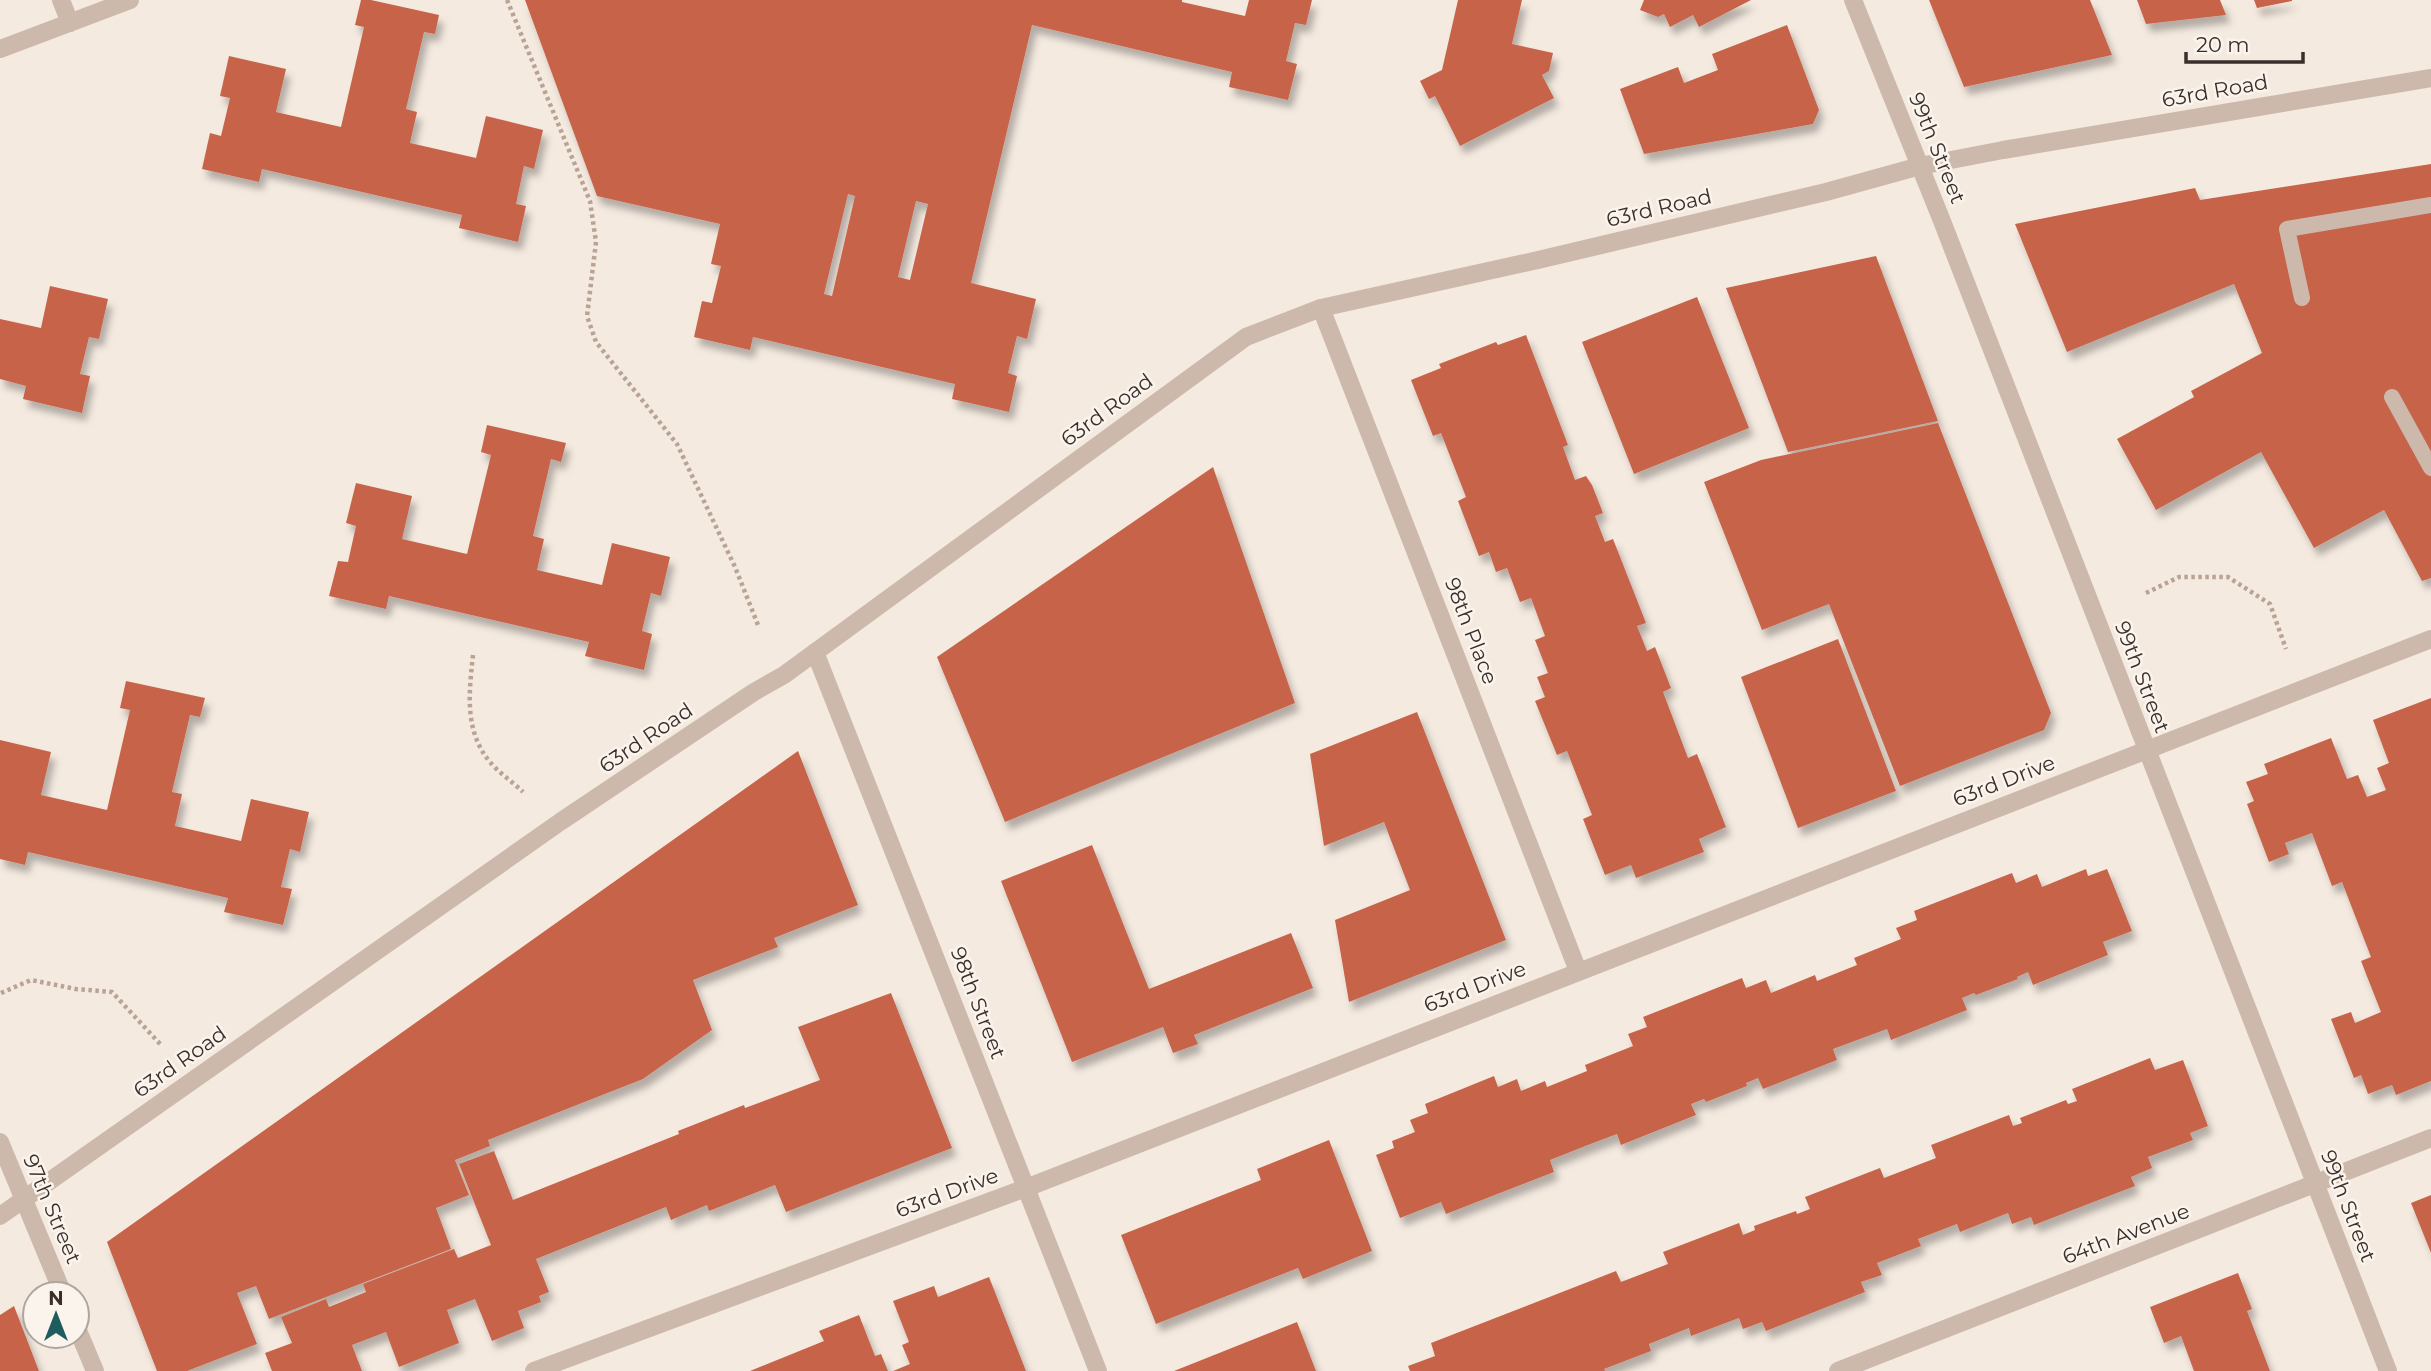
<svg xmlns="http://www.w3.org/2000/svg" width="2431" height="1371" font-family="Montserrat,sans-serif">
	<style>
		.building { fill: #c7644a; fill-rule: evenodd; filter: url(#shadow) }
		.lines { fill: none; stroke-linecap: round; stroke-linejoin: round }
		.path { stroke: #b9a395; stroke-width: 4.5; stroke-dasharray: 3.5 3.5; stroke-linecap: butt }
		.lane { stroke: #cdb9ab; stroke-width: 16 }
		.street { stroke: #cdb9ab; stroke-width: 18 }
		.labels { text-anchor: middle; stroke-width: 5; stroke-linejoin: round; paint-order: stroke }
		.street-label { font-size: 21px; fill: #3a2f2b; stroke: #fbf4ed }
	</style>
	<defs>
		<filter id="shadow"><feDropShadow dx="4.5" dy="8" stdDeviation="3.5" flood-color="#0004"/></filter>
	</defs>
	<rect width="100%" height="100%" fill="#f4eae0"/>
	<!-- building -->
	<g class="building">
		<polygon points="361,0 371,0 439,15 435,34 424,32 406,109 417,112 410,143 476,158 486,116 543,130 534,169 524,166 516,204 526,206 518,242 459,228 462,215 423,206 262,169 259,182 202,169 210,133 221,136 230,98 220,96 229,56 286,69 276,112 341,127 364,27 355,25"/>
		<path d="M525,0H1182V2L1245,16L1249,0H1312L1306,25L1295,23L1286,61L1297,64L1288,100L1229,87L1232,72L1032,25L971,283L1036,299L1027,339L1017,336L1008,373L1017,376L1009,412L952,399L955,384L753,337L750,350L694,337L702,301L712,303L721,266L711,264L720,224L597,196ZM848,194L855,196L832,296L824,294ZM916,201L928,204L910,280L898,277Z"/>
		<polygon points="1458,0 1522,0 1512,44 1553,53 1549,71 1542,75 1554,98 1460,146 1435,96 1429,99 1420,81 1442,70"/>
		<polygon points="1644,0 1751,0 1699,27 1693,15 1670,27 1664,14 1658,17 1640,10"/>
		<polygon points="1929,0 2090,0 2112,55 1964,87"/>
		<polygon points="2137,0 2220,0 2226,15 2146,24"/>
		<polygon points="2254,0 2292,0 2292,1 2257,8"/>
		<polygon points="1787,25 1819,110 1813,124 1644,154 1620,89 1678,67 1684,83 1718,70 1712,54"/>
		<polygon points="2431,164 2431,578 2422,581 2384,510 2314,548 2261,452 2156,510 2117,439 2194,397 2191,391 2262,353 2234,284 2067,352 2015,224 2195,188 2200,200"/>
		<polygon points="1876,256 1938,421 1788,452 1726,288"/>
		<polygon points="50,286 108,299 99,339 89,337 80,374 90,376 82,413 23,399 26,386 0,379 0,319 41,328"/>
		<polygon points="1697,297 1749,428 1634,474 1582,342"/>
		<polygon points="1526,335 1568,445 1563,447 1575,480 1586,476 1592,485 1603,513 1595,516 1605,542 1613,539 1646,623 1637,626 1647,651 1655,647 1671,688 1663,692 1688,758 1697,754 1726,827 1699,839 1704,852 1636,878 1631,865 1605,875 1583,819 1592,815 1567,751 1557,755 1535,701 1545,697 1537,677 1548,673 1535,640 1545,636 1531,598 1520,602 1507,568 1496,572 1489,552 1479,556 1458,501 1466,497 1441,433 1433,436 1411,380 1441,368 1439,364 1496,342 1498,345"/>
		<polygon points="1938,423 2051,713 2044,730 1900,786 1829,604 1762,630 1704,482 1761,460"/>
		<polygon points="487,425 566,443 561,462 551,459 533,536 544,539 537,570 602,585 612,543 670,557 661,596 651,593 642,631 652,634 644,670 585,656 589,642 389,596 386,609 329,596 338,561 348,562 356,526 346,523 356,483 412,496 402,539 467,554 491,455 481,452"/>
		<polygon points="1213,467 1295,703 1005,822 937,657"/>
		<polygon points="1838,639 1896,791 1798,828 1741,677"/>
		<polygon points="126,681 205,698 200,717 190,715 172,792 182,794 175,826 241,841 251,799 309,812 300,852 290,849 281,887 292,889 283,925 224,912 228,898 28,852 25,865 0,859 0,740 51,752 41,795 107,810 130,710 120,708"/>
		<polygon points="2431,698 2431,1081 2396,1095 2392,1085 2368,1094 2361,1075 2354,1078 2331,1019 2351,1012 2355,1023 2381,1012 2361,961 2371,957 2342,882 2332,886 2312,833 2285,843 2289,854 2269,862 2247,804 2254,801 2246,782 2268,774 2264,764 2331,738 2347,779 2358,775 2367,797 2386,790 2377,768 2389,763 2373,720"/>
		<polygon points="1417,712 1506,940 1349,1002 1335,920 1410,890 1384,822 1324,846 1310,754"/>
		<polygon points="798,751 858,905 774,938 778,947 693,980 712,1030 643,1079 488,1140 490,1146 455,1160 469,1195 436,1208 451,1249 269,1319 256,1286 237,1293 257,1344 187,1371 157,1371 107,1242"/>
		<polygon points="1092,845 1149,989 1291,933 1313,988 1194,1035 1198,1044 1173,1053 1163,1027 1072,1062 1001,881"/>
		<polygon points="2086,869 2088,876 2107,869 2132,931 2103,942 2108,955 2033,985 2028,972 2017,977 2018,979 1976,995 1974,993 1962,998 1967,1010 1891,1040 1887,1029 1833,1049 1837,1060 1763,1089 1758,1078 1746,1083 1747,1086 1706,1102 1704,1099 1691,1104 1696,1115 1621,1145 1617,1134 1593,1143 1550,1160 1554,1172 1446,1214 1441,1202 1400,1218 1376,1155 1394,1148 1392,1141 1415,1132 1410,1120 1428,1113 1425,1104 1494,1076 1498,1087 1517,1079 1521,1091 1545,1081 1547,1087 1587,1071 1585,1065 1633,1046 1628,1034 1647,1027 1643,1017 1742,978 1746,988 1766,980 1771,993 1815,975 1817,981 1857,965 1854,958 1901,939 1896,928 1917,920 1914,911 2012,873 2016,883 2037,874 2042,887"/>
		<polygon points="891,993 952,1148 786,1212 775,1185 709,1211 707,1205 671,1220 666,1207 536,1259 549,1292 539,1296 541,1302 518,1311 524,1328 492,1341 475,1299 447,1310 459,1343 399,1367 386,1332 352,1345 362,1371 272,1371 265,1353 292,1343 281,1317 326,1299 329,1307 366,1292 363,1284 454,1249 458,1258 491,1245 459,1164 494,1151 513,1200 679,1134 678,1131 744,1105 745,1108 820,1080 798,1027"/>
		<polygon points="2150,1058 2155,1070 2183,1060 2208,1126 2190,1133 2193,1140 2148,1157 2152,1168 2131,1177 2135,1186 2034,1225 2031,1217 2012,1224 2008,1213 1960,1232 1957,1224 1918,1239 1921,1246 1877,1263 1882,1275 1861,1282 1865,1292 1766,1331 1762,1322 1743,1329 1739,1318 1691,1336 1689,1328 1649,1344 1651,1351 1604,1369 1605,1371 1410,1371 1408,1366 1435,1356 1431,1343 1616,1271 1621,1282 1668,1264 1663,1252 1739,1223 1743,1235 1755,1230 1754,1226 1796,1211 1797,1214 1810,1209 1805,1197 1880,1168 1884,1178 1936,1158 1931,1145 2009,1115 2013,1126 2022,1123 2020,1118 2066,1100 2068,1104 2077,1101 2072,1089"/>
		<polygon points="1329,1140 1372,1251 1303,1279 1298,1268 1156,1324 1121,1235 1261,1180 1257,1169"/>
		<polygon points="2431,1195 2431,1253 2411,1203"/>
		<polygon points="2238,1273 2252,1309 2247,1311 2270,1371 2194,1371 2181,1336 2164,1343 2150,1307"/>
		<polygon points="989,1277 1026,1371 893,1371 910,1364 902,1345 909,1342 893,1301 934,1286 938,1297"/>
		<polygon points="14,1306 39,1371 0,1371 0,1315"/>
		<polygon points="859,1315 875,1356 881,1354 888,1371 750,1371 824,1341 819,1331"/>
		<polygon points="1297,1322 1316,1371 1174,1371"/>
	</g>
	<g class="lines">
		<!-- path -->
		<g class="path">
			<polyline points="507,0 590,201 596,242 587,316 596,342 677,444 735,567 758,625"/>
			<polyline points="2146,593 2179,577 2228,577 2270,604 2286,649"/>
			<path d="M473,655C469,692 464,731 490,762C499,773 513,782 523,792"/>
			<polyline points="1,993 31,980 76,989 112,992 162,1046"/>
		</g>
		<!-- lane -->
		<g class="lane">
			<polyline points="2302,298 2287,229 2431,205"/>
			<polyline points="2392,397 2431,468"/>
		</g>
		<!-- street -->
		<g class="street">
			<polyline points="61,0 70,23"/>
			<polyline points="1853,0 1942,221 2388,1371"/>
			<polyline points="0,49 130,0"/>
			<polyline points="1321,308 1578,971"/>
			<polyline points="815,652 1098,1371"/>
			<polyline points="0,1142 63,1294"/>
			<polyline points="0,1216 560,822 754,692 784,675 1246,337 1321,308 1538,260 1826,192 1920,166 2003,150 2431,78"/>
			<polyline points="77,1328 95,1371"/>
			<polyline points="534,1371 1026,1188 2431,639"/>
			<polyline points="1838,1371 2431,1138"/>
		</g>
	</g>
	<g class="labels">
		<!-- street labels -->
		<g class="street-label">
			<text transform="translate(2215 91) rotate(-10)" y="7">63rd Road</text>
			<text transform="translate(1937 148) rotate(68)" y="7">99th Street</text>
			<text transform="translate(1659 208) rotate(-13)" y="7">63rd Road</text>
			<text transform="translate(1107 410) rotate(-36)" y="7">63rd Road</text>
			<text transform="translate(1471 631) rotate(69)" y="7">98th Place</text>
			<text transform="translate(2142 677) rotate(69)" y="7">99th Street</text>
			<text transform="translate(646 738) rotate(-34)" y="7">63rd Road</text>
			<text transform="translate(2004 781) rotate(-21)" y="7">63rd Drive</text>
			<text transform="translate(1475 987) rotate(-21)" y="7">63rd Drive</text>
			<text transform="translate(978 1003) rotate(69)" y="7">98th Street</text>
			<text transform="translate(180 1062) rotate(-35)" y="7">63rd Road</text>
			<text transform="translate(947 1193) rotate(-20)" y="7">63rd Drive</text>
			<text transform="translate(2348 1206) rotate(69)" y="7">99th Street</text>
			<text transform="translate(52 1209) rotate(67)" y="7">97th Street</text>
			<text transform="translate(2126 1234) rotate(-21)" y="7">64th Avenue</text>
		</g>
	</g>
	<!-- north arrow -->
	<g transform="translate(56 1315)"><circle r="33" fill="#fbf4ed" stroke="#aea59f" stroke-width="2"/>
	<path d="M0-5L12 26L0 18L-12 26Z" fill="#1f5c5d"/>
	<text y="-10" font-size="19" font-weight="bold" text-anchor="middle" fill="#3a2f2b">N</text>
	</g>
	<!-- scale -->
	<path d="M2186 52v10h117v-10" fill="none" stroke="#3a2f2b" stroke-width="3.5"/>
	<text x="2196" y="52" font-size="21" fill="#3a2f2b" stroke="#fbf4ed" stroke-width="5" paint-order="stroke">20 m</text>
</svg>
